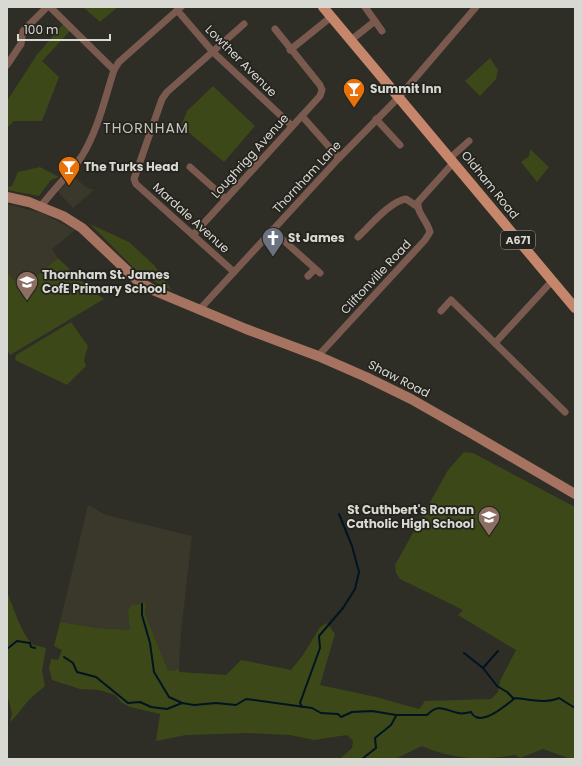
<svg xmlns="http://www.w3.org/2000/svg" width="582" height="766" font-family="Poppins,sans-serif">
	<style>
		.built { fill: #3a372b }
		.green { fill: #3c4818 }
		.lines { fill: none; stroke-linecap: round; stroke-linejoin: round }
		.stream { stroke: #001421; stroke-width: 2 }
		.street { stroke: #7a5a4e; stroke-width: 7 }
		.secondary { stroke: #a5735f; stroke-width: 10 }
		.primary { stroke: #c6866c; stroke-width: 10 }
		.labels { text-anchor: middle; stroke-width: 3.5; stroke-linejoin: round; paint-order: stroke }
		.shield { fill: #24231d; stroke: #a3a29d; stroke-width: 1 }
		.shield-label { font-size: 11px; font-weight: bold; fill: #d9d9d4 }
		.street-label { font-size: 12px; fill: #d9d9d4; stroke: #24231d }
		.poi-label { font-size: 12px; font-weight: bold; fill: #d9d9d4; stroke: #24231d; text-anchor: start }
		.quarter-label { font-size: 14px; letter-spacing: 1px; fill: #c8c6be; stroke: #24231d }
	</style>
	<rect width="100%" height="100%" fill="#2e2d26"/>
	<!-- built -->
	<g class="built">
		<polygon points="74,176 84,186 94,190 73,208 59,193 59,190"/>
		<polygon points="7,204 42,213 75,230 52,249 58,258 34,278 10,355 7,350"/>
		<polygon points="88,505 106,515 192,536 181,633 179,668 174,671 168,670 145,614 145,603 130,630 97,628 60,622"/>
	</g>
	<!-- green -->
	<g class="green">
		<polygon points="83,7 118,7 100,22"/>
		<polygon points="64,23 71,30 42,61 59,77 42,121 14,121 7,128 7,101 36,56"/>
		<polygon points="490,58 498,70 496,79 480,96 465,81"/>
		<polygon points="213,86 255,126 224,162 181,126 187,111"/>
		<polygon points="530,149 549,167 537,182 521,162 529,156"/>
		<polygon points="40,167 59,177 51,180 39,196 7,190 7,187 12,186 18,172"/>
		<polygon points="90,224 129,242 154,265 172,290 153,281 136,270"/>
		<polygon points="58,258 91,290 104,299 10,355 7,350 7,272 14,281 28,271 34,278"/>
		<polygon points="71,322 88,346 84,360 86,366 67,385 15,360 16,355"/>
		<path d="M464,452L473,453L575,507V759H571L543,749L520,758L515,755C483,760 453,760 422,746L395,759H340L352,748L353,741L347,735L314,740L290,735L248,733L186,735L156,741L160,714L130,707L122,703L115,695L99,690L80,689L52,680L49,669L51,659L58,660L62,650L54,646L60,622L97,628L130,630L128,610L132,605L146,603L145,614L168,670L174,671L179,668V672L226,675L241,660L291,670L303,655L320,627L327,623L335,634L320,685L376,697L419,709L425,701L491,699L498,692L500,681L516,650L458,615L463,610L400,579L396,573L395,565L448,470Z"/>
		<path d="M7,592C12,603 23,639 34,645C37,646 43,647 46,648L42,671L45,686C41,690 36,693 32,697C24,704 19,714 10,722L12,713L7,694Z"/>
	</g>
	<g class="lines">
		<!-- stream -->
		<g class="stream">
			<polyline points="142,604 142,615 150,643 154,672 169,697 182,703"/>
			<polyline points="7,649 17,641 30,643 31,647 35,648"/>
			<polyline points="464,653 483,668 497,686 507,692 514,699"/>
			<path d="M64,657L73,663L77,672L96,677L128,703L140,702L151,707L167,709L182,703L194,705L216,703L236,705L246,699L312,708L321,713L338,714L341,717L352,712L372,711L396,715H427C439,703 444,710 458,713C462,714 467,713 471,712C471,713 475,717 476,717C487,722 506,705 515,698C528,699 546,704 559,698L575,708"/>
			<polyline points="483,668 498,651"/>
			<polyline points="302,707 300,703 320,648 319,636 343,608 355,589 359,572 352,546 339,514"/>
			<polyline points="362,759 376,748 375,738 391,725 396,716"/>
		</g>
		<!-- street -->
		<g class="street">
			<polyline points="50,7 114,70"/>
			<polyline points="177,10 213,52 292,126"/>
			<polyline points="375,21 382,31"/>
			<polyline points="351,40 375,21 365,7"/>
			<polyline points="290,50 331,17"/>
			<polyline points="7,65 21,44 23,31 47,7"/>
			<polyline points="302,116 339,158"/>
			<polyline points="376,119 400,145"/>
			<polyline points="450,158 469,141"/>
			<polyline points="190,167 226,199"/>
			<path d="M41,206C54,189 70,174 82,156C98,130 105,98 114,70L119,62L181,7"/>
			<polyline points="272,230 320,273"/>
			<polyline points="193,235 320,96 322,90 320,85 275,29"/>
			<path d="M358,237C371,225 389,202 406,199L418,207V202L454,162"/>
			<polyline points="234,272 136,184 134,179 162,99 167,92 244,24"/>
			<polyline points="308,276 315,269"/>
			<polyline points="200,309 339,158 399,97 476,7"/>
			<polyline points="441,311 451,300 565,412"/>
			<polyline points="495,343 552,281"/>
			<path d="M318,356L425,240L430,232C427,221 420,216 418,207"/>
		</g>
		<!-- secondary -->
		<polyline class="secondary" points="7,197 29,202 63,216 82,228 137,280 155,291 246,329 318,356 366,377 411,399 469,432 575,494"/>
		<!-- primary -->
		<polyline class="primary" points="323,7 575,308"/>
	</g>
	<!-- icons -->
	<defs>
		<g id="bar-pin" transform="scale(1.15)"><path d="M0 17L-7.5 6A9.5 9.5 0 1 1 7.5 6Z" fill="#e8710a" stroke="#24231d"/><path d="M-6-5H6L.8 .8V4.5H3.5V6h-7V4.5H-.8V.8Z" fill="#fff"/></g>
		<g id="church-pin" transform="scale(1.15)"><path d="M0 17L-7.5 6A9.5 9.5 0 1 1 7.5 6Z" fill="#6b7280" stroke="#24231d"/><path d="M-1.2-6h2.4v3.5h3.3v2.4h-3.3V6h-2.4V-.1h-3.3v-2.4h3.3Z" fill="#fff"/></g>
		<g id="school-pin" transform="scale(1.15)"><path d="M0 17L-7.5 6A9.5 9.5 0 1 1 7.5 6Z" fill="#8d6e63" stroke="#24231d"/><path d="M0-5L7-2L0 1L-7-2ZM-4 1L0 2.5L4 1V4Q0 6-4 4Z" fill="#fff"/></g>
	</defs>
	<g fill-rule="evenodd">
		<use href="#bar-pin" x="354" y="89"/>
		<use href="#bar-pin" x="69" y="167"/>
		<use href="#church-pin" x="273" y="238"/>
		<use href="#school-pin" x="27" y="282"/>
		<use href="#school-pin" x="489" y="517"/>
	</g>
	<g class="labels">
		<!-- shield labels -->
		<rect class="shield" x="501" y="231" width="34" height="18" rx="3"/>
		<g class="shield-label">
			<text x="518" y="244">A671</text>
		</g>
		<!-- street labels -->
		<g class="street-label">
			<text transform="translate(241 61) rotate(45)" y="4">Lowther Avenue</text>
			<text transform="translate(250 156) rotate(-48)" y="4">Loughrigg Avenue</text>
			<text transform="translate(307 177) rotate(-47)" y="4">Thornham Lane</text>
			<text transform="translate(490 185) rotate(51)" y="4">Oldham Road</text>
			<text transform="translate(191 218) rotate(42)" y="4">Mardale Avenue</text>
			<text transform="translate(376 277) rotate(-47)" y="4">Cliftonville Road</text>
			<text transform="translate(399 379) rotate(27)" y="4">Shaw Road</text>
		</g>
		<!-- poi labels -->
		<g class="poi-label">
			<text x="370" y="93">Summit Inn</text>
			<text x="84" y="171">The Turks Head</text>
			<text x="288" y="242">St James</text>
			<text x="42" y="279">Thornham St. James<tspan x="42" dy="14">CofE Primary School</tspan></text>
			<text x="474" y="514" text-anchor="end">St Cuthbert's Roman<tspan x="474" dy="14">Catholic High School</tspan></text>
		</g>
		<!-- quarter labels -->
		<g class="quarter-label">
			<text x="146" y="133">THORNHAM</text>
		</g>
	</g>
	<!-- border -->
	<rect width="582" height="766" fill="none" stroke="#d9d9d4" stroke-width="16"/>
	<!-- scale -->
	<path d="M18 34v6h92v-6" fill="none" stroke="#d9d9d4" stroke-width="2"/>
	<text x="24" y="34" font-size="12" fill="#d9d9d4" stroke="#24231d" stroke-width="3" paint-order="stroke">100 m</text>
</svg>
